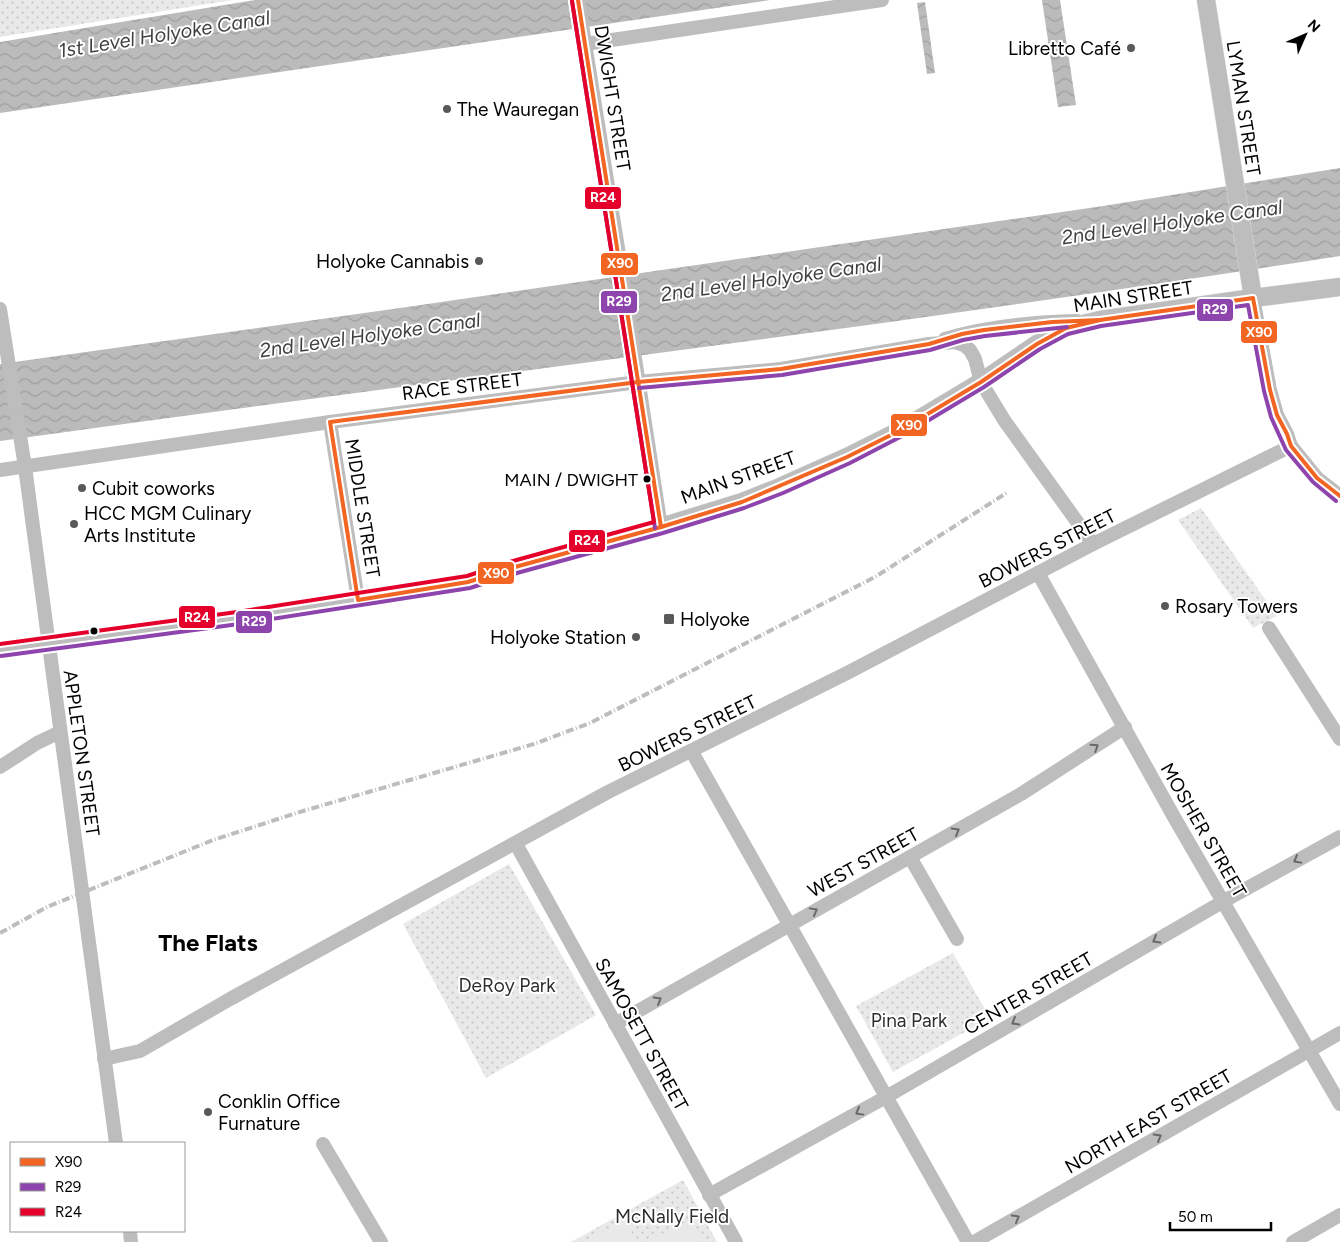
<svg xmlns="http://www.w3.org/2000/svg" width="1340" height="1242" font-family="Figtree,sans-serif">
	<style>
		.park { fill: url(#park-dots) }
		.garden { fill: #e9e9e9 }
		.water { fill: url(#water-waves) }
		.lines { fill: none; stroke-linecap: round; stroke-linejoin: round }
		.major-casing { stroke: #dbdbdb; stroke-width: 19 }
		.minor { stroke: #bdbdbd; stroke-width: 14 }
		.major { stroke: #bdbdbd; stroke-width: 18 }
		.rail { stroke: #bdbdbd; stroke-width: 4; stroke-dasharray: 8 2.5 1 2.5; stroke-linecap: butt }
		.bus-1-casing { stroke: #fff; stroke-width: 8 }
		.bus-2-casing { stroke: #fff; stroke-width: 8 }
		.bus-3-casing { stroke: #fff; stroke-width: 8 }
		.bus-1 { stroke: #f26522; stroke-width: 4 }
		.bus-2 { stroke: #8e44ad; stroke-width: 4 }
		.bus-3 { stroke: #e4002b; stroke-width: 4 }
		.oneway { stroke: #686868 }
		.poi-dot { fill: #595959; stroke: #fff; stroke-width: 2 }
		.bus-dot { fill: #000; stroke: #fff; stroke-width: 2 }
		.labels { text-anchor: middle; stroke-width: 4; stroke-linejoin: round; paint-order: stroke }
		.bus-label { font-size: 18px; fill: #000; stroke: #fff; text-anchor: end }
		.poi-label { font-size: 19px; fill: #000; stroke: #fff; text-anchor: start }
		.street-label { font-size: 19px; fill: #000; stroke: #fff }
		.park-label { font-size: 19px; fill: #2e2e2e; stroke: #fff }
		.water-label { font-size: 20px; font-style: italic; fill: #3f3f3f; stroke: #fff }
		.district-label { font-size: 24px; font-weight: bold; fill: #000; stroke: #fff }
		.line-badge { stroke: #fff; stroke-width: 2 }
		.badge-label { font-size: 14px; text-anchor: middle; font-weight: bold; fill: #fff }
	</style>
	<defs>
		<pattern id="park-dots" width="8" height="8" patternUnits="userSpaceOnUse" patternTransform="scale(1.25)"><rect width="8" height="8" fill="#e9e9e9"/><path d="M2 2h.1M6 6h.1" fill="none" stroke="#c6c6c6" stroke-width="1.8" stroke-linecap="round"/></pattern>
		<pattern id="water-waves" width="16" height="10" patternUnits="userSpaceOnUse" patternTransform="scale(1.25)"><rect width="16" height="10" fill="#bbb"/><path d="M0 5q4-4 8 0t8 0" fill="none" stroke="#9f9f9f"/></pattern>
	</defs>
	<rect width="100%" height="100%" fill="#fff"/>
	<!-- park -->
	<g class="park">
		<polygon points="0,0 233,0 0,37"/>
		<polygon points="1201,508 1277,616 1253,628 1178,520"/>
		<polygon points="509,864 596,1015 486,1078 403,924"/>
		<polygon points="953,953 990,1018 893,1072 856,1006"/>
		<polygon points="683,1180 717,1242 571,1242"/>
	</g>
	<!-- garden -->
	<g class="garden">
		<polygon points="625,1220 637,1242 584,1242"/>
		<polygon points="679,1224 695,1229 702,1242 648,1242"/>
	</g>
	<!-- water -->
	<g class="water">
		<polygon points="255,0 770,0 0,113 0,42"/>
		<polygon points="1042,0 1060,0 1076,105 1058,107"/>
		<polygon points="925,2 935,73 927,74 917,3"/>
		<path d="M1340,168V256C895,326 447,379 0,441V364L407,307L1103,206Z"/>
	</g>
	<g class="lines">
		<!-- major casing -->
		<g class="major-casing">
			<g id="major">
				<polyline points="1206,0 1253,298"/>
				<polyline points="0,650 238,618 468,582 515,567 661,527 742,502 780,487 847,457 901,430 981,382 1037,344 1066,328 1100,320 1253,298 1340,287"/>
			</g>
		</g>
		<!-- minor -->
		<g class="minor">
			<polyline points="578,0 618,248 661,527"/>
			<polyline points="585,44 882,0"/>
			<polyline points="1253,298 1270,390 1277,415 1287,434 1291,446 1317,478 1340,496"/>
			<polyline points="0,309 25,467 116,1143"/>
			<path d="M945,339C987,326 1033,322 1077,321"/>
			<polyline points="330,422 358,600"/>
			<polyline points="0,470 330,422 638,382 781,369 929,344 955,342 964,345 970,350 975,359 981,382 1004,420 1093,544"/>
			<polyline points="1038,573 1174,817 1340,1104"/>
			<polyline points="1269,628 1340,739"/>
			<polyline points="692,752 968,1242"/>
			<polyline points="0,767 37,743 60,732"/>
			<polyline points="516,844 736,1242"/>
			<polyline points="910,857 957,939"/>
			<polyline points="615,1024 1021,794 1125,727"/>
			<polyline points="104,1059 140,1051 230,999 608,792 849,672 1093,544 1291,446"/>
			<polyline points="323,1144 381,1242"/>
			<polyline points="709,1195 886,1097 1224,901 1340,837"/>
			<polyline points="130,1231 131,1242"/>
			<polyline points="974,1242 1340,1033"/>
			<polyline points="1293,1242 1340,1215"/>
		</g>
		<!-- major -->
		<use href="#major" class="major"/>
		<!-- rail -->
		<polyline class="rail" points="0,933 47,907 213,840 303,811 534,744 590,723 875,577 1008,492"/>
		<!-- bus-1 casing -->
		<g class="bus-1-casing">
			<g id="bus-1">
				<polyline points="578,0 661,527"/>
				<polygon points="1100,320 1066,328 1037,344 981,382 901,430 847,457 742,502 661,527 515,567 468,582 358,600 330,422 638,382 781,369 929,344 962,334 984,330 1052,322"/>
				<polyline points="1100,320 1253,298 1270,390 1277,415 1287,434 1291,446 1317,478 1340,496"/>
			</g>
		</g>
		<!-- bus-2 casing -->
		<g class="bus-2-casing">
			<g id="bus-2">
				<polyline points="572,1 655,528"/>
				<polyline points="639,388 782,375 930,350 963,340 985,336 1067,327"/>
				<polyline points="1,656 239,624 470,588 517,573 663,533 744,508 783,493 850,463 904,435 984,387 1040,349 1068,334 1101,326 1248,305 1264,391 1271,417 1286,450 1313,482 1336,501"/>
			</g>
		</g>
		<!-- bus-3 casing -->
		<g class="bus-3-casing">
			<polyline id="bus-3" points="0,644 237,612 467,576 513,561 654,522 572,1"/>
		</g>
		<!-- bus-1 -->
		<use href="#bus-1" class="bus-1"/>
		<!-- bus-2 -->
		<use href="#bus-2" class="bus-2"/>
		<!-- bus-3 -->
		<use href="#bus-3" class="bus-3"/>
	</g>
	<!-- one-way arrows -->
	<defs><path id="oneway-chevron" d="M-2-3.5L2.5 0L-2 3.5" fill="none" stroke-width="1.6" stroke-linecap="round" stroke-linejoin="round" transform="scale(1.25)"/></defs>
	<g class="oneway">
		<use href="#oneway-chevron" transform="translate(1095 747) rotate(-33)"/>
		<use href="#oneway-chevron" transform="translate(956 831) rotate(-30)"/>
		<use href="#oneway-chevron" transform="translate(1297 860) rotate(151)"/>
		<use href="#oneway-chevron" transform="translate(814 911) rotate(-29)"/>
		<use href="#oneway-chevron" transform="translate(1156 940) rotate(150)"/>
		<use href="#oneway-chevron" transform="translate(658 1000) rotate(-30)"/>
		<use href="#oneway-chevron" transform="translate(1015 1022) rotate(150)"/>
		<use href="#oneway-chevron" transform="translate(859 1112) rotate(151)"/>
		<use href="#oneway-chevron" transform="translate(1158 1137) rotate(-30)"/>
		<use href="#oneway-chevron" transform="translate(1016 1218) rotate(-30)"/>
	</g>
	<!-- markers -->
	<g class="poi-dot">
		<circle cx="1131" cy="48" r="5"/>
		<circle cx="447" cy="109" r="5"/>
		<circle cx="479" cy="261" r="5"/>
		<circle cx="82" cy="488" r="5"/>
		<circle cx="74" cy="524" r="5"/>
		<circle cx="1165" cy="606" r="5"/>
		<rect x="663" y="613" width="12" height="12" rx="2.5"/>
		<circle cx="636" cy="637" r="5"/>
		<circle cx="208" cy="1112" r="5"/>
	</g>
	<g class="bus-dot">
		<circle cx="647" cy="479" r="4.5"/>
		<circle cx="94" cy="631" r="4.5"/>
	</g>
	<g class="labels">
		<!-- bus labels -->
		<g class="bus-label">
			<text x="638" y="486">MAIN / DWIGHT</text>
		</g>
		<!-- poi labels -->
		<g class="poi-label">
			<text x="1121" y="55" text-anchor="end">Libretto Café</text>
			<text x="457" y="116">The Wauregan</text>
			<text x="469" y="268" text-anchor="end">Holyoke Cannabis</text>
			<text x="92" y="495">Cubit coworks</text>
			<text x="84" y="520">HCC MGM Culinary<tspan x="84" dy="22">Arts Institute</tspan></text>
			<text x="1175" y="613">Rosary Towers</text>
			<text x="680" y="626">Holyoke</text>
			<text x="626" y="644" text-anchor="end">Holyoke Station</text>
			<text x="218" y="1108">Conklin Office<tspan x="218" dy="22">Furnature</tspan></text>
		</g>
		<!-- street labels -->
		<g class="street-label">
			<text transform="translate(613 98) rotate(81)" y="7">DWIGHT STREET</text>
			<text transform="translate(1244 108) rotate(81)" y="7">LYMAN STREET</text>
			<text transform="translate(1133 296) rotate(-9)" y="7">MAIN STREET</text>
			<text transform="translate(462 386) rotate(-7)" y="7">RACE STREET</text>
			<text transform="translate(738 477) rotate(-20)" y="7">MAIN STREET</text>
			<text transform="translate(363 508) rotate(81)" y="7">MIDDLE STREET</text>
			<text transform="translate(1047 548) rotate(-27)" y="7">BOWERS STREET</text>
			<text transform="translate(687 733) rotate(-26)" y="7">BOWERS STREET</text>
			<text transform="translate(82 753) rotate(82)" y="7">APPLETON STREET</text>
			<text transform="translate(1204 830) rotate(60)" y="7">MOSHER STREET</text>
			<text transform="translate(863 862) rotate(-29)" y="7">WEST STREET</text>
			<text transform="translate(1028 993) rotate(-30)" y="7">CENTER STREET</text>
			<text transform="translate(642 1034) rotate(61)" y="7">SAMOSETT STREET</text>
			<text transform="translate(1148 1121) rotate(-30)" y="7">NORTH EAST STREET</text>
		</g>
		<!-- park labels -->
		<g class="park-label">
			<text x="507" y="992">DeRoy Park</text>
			<text x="909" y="1027">Pina Park</text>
			<text x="672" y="1223">McNally Field</text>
		</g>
		<!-- water labels -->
		<g class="water-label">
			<text transform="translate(164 34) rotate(-9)" y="7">1st Level Holyoke Canal</text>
			<text transform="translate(1172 222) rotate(-8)" y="7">2nd Level Holyoke Canal</text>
			<text transform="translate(771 279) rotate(-8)" y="7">2nd Level Holyoke Canal</text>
			<text transform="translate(370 335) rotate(-8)" y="7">2nd Level Holyoke Canal</text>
		</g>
		<!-- district labels -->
		<g class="district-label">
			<text x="208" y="951">The Flats</text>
		</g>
	</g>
	<g class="line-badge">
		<rect x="584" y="186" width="38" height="24" rx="5" fill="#e4002b"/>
		<rect x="600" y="252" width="39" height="24" rx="5" fill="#f26522"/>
		<rect x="600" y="290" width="38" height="24" rx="5" fill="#8e44ad"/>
		<rect x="1196" y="298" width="38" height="24" rx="5" fill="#8e44ad"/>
		<rect x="1240" y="320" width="38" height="24" rx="5" fill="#f26522"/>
		<rect x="890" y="413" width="38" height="24" rx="5" fill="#f26522"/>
		<rect x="568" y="529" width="38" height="24" rx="5" fill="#e4002b"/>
		<rect x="477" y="561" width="38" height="24" rx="5" fill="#f26522"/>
		<rect x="178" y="605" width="38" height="24" rx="5" fill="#e4002b"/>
		<rect x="235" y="610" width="38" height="24" rx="5" fill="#8e44ad"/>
	</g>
	<g class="badge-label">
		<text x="603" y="202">R24</text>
		<text x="620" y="268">X90</text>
		<text x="619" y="306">R29</text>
		<text x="1215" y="314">R29</text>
		<text x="1259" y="337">X90</text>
		<text x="909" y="430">X90</text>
		<text x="587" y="545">R24</text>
		<text x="496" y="578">X90</text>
		<text x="197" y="622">R24</text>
		<text x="254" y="626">R29</text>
	</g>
	<!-- legend -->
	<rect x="10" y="1142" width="175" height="90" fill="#ffffff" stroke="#999999"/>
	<rect x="20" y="1158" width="25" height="8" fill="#f26522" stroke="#999999"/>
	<text x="55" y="1167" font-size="15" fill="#000000">X90</text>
	<rect x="20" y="1183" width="25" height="8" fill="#8e44ad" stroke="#999999"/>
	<text x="55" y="1192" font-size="15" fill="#000000">R29</text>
	<rect x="20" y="1208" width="25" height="8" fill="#e4002b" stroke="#999999"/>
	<text x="55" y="1217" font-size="15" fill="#000000">R24</text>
	<!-- north arrow -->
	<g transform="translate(1305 35) rotate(45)" stroke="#ffffff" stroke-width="4" paint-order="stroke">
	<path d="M0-4L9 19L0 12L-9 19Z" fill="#000000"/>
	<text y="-8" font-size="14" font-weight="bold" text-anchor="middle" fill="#000000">N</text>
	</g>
	<!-- scale -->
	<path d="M1170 1222v8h101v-8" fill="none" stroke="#000000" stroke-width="2.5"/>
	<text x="1178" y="1222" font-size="15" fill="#000000" stroke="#ffffff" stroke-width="4" paint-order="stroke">50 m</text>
</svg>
